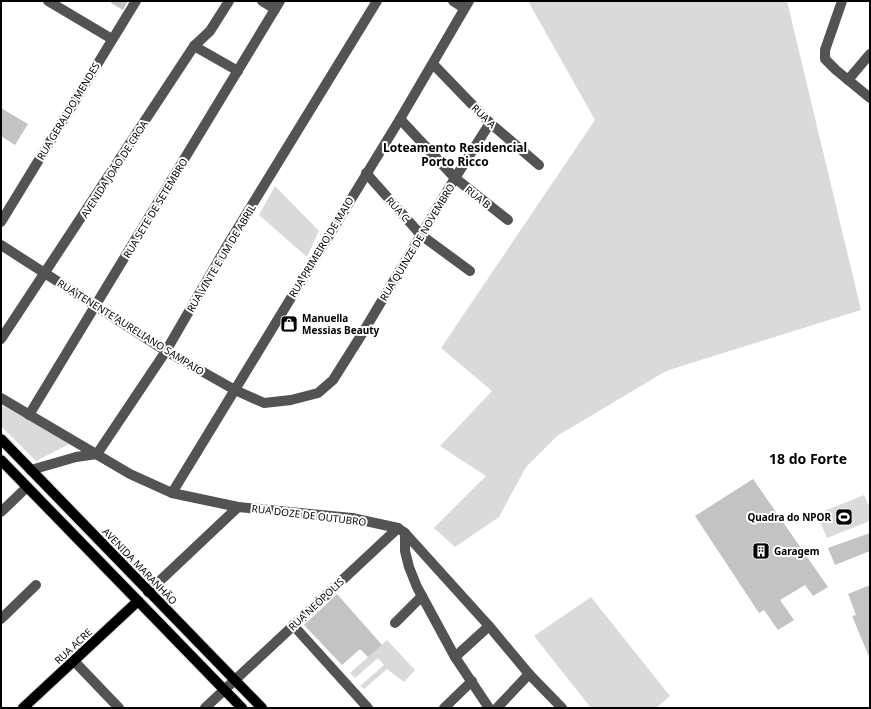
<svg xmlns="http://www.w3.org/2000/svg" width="871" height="709" font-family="'Noto Sans',sans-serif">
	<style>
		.green { fill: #dadada }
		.building { fill: #c3c3c3 }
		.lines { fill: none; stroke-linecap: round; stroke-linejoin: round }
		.major-casing { stroke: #dbdbdb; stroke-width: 12 }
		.minor { stroke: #535353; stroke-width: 10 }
		.major { stroke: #000; stroke-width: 10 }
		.labels { text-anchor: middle; stroke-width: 4; stroke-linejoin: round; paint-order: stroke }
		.street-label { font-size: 10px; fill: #000; stroke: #fff }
		.poi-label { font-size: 10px; font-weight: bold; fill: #000; stroke: #fff; text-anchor: start }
		.quarter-label { font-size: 12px; font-weight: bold; fill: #000; stroke: #fff }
		.district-label { font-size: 14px; font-weight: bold; fill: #000; stroke: #fff }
	</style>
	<rect width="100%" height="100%" fill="#fff"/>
	<!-- green -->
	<g class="green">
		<polygon points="528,1 787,1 861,310 666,371 557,436 526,467 499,517 455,547 434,528 486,476 440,446 492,391 441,348 595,120"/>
		<polygon points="275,186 319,231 307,257 259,215"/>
		<polygon points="1,405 71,443 36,461 1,426"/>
		<polygon points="864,495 870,508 870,521 827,538 817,514"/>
		<polygon points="591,597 670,696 656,708 591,708 534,636"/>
		<polygon points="387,640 415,670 404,682 387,669 364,689 360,686 384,665 378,658 355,678 350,673"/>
	</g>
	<!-- building -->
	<g class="building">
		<polygon points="108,1 128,1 123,10"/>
		<polygon points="1,108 28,124 15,145 1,136"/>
		<polygon points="753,479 828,587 813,596 805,585 780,600 794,620 778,630 764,610 759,613 695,516"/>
		<polygon points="870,533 870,551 835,565 828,548"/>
		<polygon points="870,585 870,659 852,616 856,615 848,594"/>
		<polygon points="337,594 382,645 368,657 360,649 342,665 304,625"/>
	</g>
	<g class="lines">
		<!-- major casing -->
		<g class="major-casing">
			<g id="major">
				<polyline points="1,439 262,708"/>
				<polyline points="1,460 242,708"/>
				<polyline points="23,708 138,601"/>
			</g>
		</g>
		<!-- minor -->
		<g class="minor">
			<polyline points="48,1 112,39"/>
			<polyline points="262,1 275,9"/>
			<polyline points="453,1 464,8"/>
			<polyline points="842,1 825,50 825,59 836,70 870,98"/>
			<polyline points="194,46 238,71"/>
			<polyline points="433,64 490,123 539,165"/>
			<polyline points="848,80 870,54"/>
			<polyline points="400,119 455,178 508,220"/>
			<polyline points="366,173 421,235 470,271"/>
			<polyline points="1,222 136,1"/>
			<polyline points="1,245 166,351 235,390 264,403 291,400 318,393 333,380 362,334 455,178 490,123"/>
			<polyline points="1,339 194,46 210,31 229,1"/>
			<polyline points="1,398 130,474 172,493 238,507 352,518 398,528 405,533 489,626 529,674 562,708"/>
			<polyline points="29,415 280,1"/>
			<polyline points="31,470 76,457 97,454 166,351 228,244 377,1"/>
			<polyline points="172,493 400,119 469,1"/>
			<polyline points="1,512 27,487"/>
			<polyline points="405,533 405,551 409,567 417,587 455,657 489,708"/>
			<polyline points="148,592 238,507"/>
			<polyline points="1,619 36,585"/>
			<polyline points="395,623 422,596"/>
			<polyline points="293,625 368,708"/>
			<polyline points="455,657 489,626"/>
			<polyline points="74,661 119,708"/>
			<polyline points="205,708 398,528"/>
			<polyline points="444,708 472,681"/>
			<polyline points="497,708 529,674"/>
		</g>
		<!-- major -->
		<use href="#major" class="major"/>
	</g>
	<!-- icons -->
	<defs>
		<g id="shop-square" transform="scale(0.9)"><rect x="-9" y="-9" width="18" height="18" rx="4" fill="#000" stroke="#fff"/><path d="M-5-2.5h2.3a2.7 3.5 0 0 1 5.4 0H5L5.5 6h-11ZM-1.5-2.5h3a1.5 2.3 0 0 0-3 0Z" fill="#fff"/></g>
		<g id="stadium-square" transform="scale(0.9)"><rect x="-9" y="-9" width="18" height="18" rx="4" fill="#000" stroke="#fff"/><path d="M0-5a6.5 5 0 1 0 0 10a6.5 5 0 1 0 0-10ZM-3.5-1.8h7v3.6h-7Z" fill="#fff"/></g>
		<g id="building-square" transform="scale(0.9)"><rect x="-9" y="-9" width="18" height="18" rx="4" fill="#000" stroke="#fff"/><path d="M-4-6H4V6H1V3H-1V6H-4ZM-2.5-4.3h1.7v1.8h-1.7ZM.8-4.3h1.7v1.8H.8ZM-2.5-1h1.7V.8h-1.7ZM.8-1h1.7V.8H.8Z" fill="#fff"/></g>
	</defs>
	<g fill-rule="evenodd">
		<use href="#shop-square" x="289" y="324"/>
		<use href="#stadium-square" x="844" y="517"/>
		<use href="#building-square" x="761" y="551"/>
	</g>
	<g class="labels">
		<!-- street labels -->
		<g class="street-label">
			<text transform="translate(68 111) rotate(-59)" y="4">RUA GERALDO MENDES</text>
			<text transform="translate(484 116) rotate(44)" y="4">RUA A</text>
			<text transform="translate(114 169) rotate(-57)" y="4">AVENIDA JOÃO DE CROA</text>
			<text transform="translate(478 197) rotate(39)" y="4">RUA B</text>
			<text transform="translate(155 208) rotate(-59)" y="4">RUA SETE DE SETEMBRO</text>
			<text transform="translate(398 209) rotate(48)" y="4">RUA C</text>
			<text transform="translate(417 242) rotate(-59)" y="4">RUA QUINZE DE NOVEMBRO</text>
			<text transform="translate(321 247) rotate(-59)" y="4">RUA PRIMEIRO DE MAIO</text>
			<text transform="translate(221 258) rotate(-59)" y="4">RUA VINTE E UM DE ABRIL</text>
			<text transform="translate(131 327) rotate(32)" y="4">RUA TENENTE AURELIANO SAMPAIO</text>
			<text transform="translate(309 515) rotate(7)" y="4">RUA DOZE DE OUTUBRO</text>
			<text transform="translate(140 566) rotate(46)" y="4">AVENIDA MARANHÃO</text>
			<text transform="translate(316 604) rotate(-43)" y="4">RUA NEÓPOLIS</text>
			<text transform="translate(73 646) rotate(-43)" y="4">RUA ACRE</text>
		</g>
		<!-- poi labels -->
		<g class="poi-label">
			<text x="302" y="322">Manuella<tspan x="302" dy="12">Messias Beauty</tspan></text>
			<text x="831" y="521" text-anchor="end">Quadra do NPOR</text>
			<text x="774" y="555">Garagem</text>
		</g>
		<!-- quarter labels -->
		<g class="quarter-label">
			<text x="455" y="152">Loteamento Residencial<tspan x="455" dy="14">Porto Ricco</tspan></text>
		</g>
		<!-- district labels -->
		<g class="district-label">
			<text x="808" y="464">18 do Forte</text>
		</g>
	</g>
	<!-- border -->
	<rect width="871" height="709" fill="none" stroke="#000000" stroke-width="4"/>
</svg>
